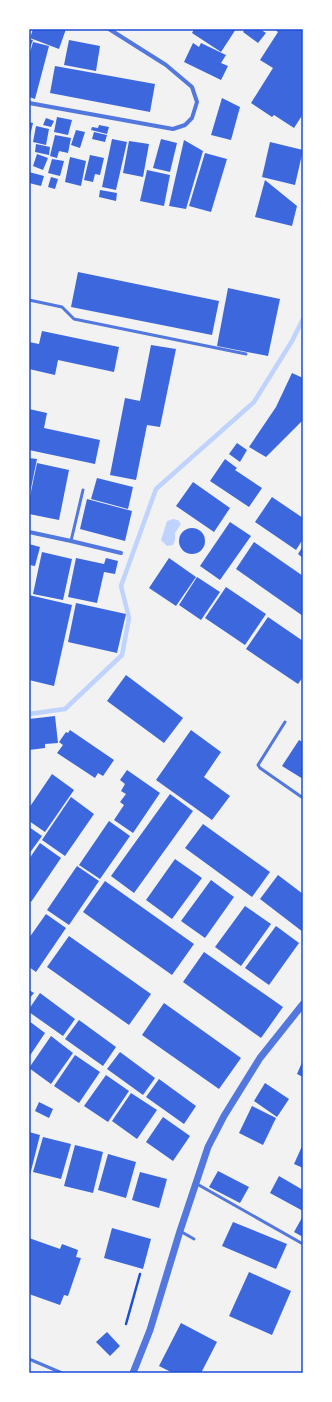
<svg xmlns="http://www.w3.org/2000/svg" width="332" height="1402" font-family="Cabin,sans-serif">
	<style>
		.water { fill: #bfd3fe }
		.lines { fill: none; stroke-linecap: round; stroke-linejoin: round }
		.stream { stroke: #bfd3fe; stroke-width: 4.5 }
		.building { fill: #3d67dc }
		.path { stroke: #1d4ed8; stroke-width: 2.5 }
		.service { stroke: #5277de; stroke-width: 3 }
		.minor { stroke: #5277de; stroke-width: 4 }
		.tertiary { stroke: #5277de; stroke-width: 7 }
		.neatline { fill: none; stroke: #1d4ed8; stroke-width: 1.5 }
	</style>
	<rect width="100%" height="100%" fill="#f2f2f2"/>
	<!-- water -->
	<polygon class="water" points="173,519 178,520 181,524 175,533 175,540 173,545 167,546 161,540 167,521"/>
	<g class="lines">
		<!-- stream -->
		<polyline class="stream" points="29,714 65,709 122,655 129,618 121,586 156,489 254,402 292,341 303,319"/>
	</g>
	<!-- building -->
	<g class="building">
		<polygon points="33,29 66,29 59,49 30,38"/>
		<polygon points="194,29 236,29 221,52 192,33"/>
		<polygon points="245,29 260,29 266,33 258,43 243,32"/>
		<polygon points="274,29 303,29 303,114 294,128 274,115 272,117 251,103 273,68 260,60 278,32"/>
		<polygon points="29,39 33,40 29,50"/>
		<polygon points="69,40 100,46 96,71 64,65"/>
		<polygon points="33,42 49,46 35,99 29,97 29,56"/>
		<polygon points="193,43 199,47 201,43 226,55 221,63 228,66 221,80 184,62"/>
		<polygon points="55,66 155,84 150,112 50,93"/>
		<polygon points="222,98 240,107 231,140 211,135"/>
		<polygon points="57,117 72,120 68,135 54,132"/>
		<polygon points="46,118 54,121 51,127 43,125"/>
		<polygon points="29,122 33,123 30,136 29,136"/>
		<polygon points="99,125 109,127 107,134 91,130 92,127 98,128"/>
		<polygon points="36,126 49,129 46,145 33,142"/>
		<polygon points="76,130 85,132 80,148 71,145"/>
		<polygon points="94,132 107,135 105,142 92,139"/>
		<polygon points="55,135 71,138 68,153 59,151 57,158 50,156"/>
		<polygon points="112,139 127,142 116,190 102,187"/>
		<polygon points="161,139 177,143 170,172 153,168"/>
		<polygon points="184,140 203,151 186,209 169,206"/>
		<polygon points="129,141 149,144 143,177 123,173"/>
		<polygon points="270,142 303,150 295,185 262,177"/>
		<polygon points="36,144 50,147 49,155 35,152"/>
		<polygon points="205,153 227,159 211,212 189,206"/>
		<polygon points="37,154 48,158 43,170 33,166"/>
		<polygon points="90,155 104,158 100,175 95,174 93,182 84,180"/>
		<polygon points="70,157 86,161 81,186 65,182"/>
		<polygon points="52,159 64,161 60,176 48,173"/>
		<polygon points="147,170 170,175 164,206 140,201"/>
		<polygon points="29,172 44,176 41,186 29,183"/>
		<polygon points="51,177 58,179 55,189 48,187"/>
		<polygon points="265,180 297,206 292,226 255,217"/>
		<polygon points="100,190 117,193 116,201 99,197"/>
		<polygon points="78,272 219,301 212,335 71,307"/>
		<polygon points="228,288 280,299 268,356 217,346"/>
		<polygon points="42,331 119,347 114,372 58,360 55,375 29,369 29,342 39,344"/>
		<polygon points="151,345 176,349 160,427 147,425 136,480 110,475 125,398 140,401"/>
		<polygon points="292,373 303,378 303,420 266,457 249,447 276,407"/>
		<polygon points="29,409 47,413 44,428 100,440 95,464 29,450"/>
		<polygon points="237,443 247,450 240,462 229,454"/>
		<polygon points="29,458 37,459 30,493 29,493"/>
		<polygon points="225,459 237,468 235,470 262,488 249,507 210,481"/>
		<polygon points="37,463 69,470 59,520 29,514 29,501"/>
		<polygon points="97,478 133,487 128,509 91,499"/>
		<polygon points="193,482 230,508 214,532 176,506"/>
		<polygon points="272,497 303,518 303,539 296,550 255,522"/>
		<polygon points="87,499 132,511 125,541 80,529"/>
		<polygon points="230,522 251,536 220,580 200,566"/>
		<circle cx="192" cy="541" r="13"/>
		<polygon points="254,542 303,576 303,616 236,569"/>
		<polygon points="29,544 40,547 35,566 29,565"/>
		<polygon points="303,546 303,558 298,554"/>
		<polygon points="42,552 72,559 63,600 33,594"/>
		<polygon points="76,558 104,564 106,558 118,561 115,574 104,572 97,603 68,597"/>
		<polygon points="169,558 196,577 176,606 149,588"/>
		<polygon points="197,577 220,592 201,620 179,605"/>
		<polygon points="226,587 266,614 245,645 205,618"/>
		<polygon points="29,595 72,605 54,686 29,680"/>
		<polygon points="76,603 126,614 117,653 68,642"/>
		<polygon points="268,617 303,641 303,677 298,684 246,649"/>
		<polygon points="126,675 183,718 164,743 107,701"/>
		<polygon points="55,716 58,743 45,744 45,748 29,750 29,719"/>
		<polygon points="70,730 114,760 103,776 98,773 95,778 57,753 63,745 59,742 66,732 68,733"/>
		<polygon points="191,730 221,752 204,777 230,796 212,820 156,780"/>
		<polygon points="299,740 303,742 303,779 282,766"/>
		<polygon points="127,770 160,793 133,833 114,820 124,805 120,802 126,794 121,791 125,784 120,780"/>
		<polygon points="52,774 74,790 45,832 29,821 29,808"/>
		<polygon points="170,794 193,811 134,893 111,876"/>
		<polygon points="71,797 94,814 65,856 42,840"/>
		<polygon points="109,821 130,836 100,879 79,865"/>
		<polygon points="203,824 270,872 252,897 185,848"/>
		<polygon points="29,827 42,836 29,854"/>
		<polygon points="40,843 61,858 31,902 29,900 29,859"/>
		<polygon points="175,859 202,878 172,919 146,900"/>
		<polygon points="77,866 99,881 69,925 47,910"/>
		<polygon points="278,875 303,894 303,932 260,899"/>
		<polygon points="211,880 234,897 205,938 181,921"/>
		<polygon points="105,881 194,944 172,975 83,912"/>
		<polygon points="245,906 271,924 241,966 215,947"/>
		<polygon points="46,914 66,928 36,972 29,967 29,938"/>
		<polygon points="276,926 299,943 269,985 245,968"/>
		<polygon points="69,936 151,994 129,1025 47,967"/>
		<polygon points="204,952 283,1007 261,1038 183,982"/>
		<polygon points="29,990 34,993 29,999"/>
		<polygon points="40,993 75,1019 63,1036 29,1012 29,1009"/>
		<polygon points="164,1003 241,1058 219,1089 142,1035"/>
		<polygon points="79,1020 116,1047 103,1066 65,1039"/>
		<polygon points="29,1021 45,1033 29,1057"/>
		<polygon points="51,1036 73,1053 51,1084 29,1068"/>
		<polygon points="120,1052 155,1078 143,1095 107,1069"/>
		<polygon points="75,1055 100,1072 79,1103 54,1086"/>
		<polygon points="303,1060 303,1077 297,1074"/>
		<polygon points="106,1075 129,1091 108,1122 84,1106"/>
		<polygon points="159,1079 196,1106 184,1124 146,1097"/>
		<polygon points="265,1083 289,1099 277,1117 254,1101"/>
		<polygon points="131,1093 157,1110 137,1139 112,1121"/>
		<polygon points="39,1102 53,1109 49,1118 35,1111"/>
		<polygon points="252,1106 276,1118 263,1145 239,1133"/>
		<polygon points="163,1117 190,1136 173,1161 146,1142"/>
		<polygon points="29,1132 40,1135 30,1175 29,1174"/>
		<polygon points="43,1137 71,1144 61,1179 33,1172"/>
		<polygon points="303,1144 303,1168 294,1164"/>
		<polygon points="75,1145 103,1152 93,1193 64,1186"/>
		<polygon points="108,1154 136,1162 126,1198 98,1190"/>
		<polygon points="218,1171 249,1187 240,1203 209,1187"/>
		<polygon points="140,1172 167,1179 159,1208 132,1200"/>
		<polygon points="279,1176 303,1190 303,1211 270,1193"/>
		<polygon points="303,1216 303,1237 294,1232"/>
		<polygon points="233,1222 287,1244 276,1269 222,1246"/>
		<polygon points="112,1228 151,1239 143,1269 104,1258"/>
		<polygon points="29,1238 60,1249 62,1244 78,1250 76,1257 81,1258 68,1296 64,1295 60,1305 29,1294"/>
		<polygon points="249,1272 291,1291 272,1335 229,1316"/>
		<polygon points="181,1323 217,1342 201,1373 173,1373 159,1366"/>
		<polygon points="107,1332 120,1346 110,1356 96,1342"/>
	</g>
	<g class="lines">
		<!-- path -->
		<polyline class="path" points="126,1324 140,1274"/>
		<!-- service -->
		<g class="service">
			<polyline points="29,300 62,307 74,319 246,354"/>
			<polyline points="71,541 83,490"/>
			<polyline points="285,722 258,765 260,768 303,798"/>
			<polyline points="197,1184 303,1244"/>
			<polyline points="180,1231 194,1239"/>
			<polyline points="29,1359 62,1373"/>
		</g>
		<!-- minor -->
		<g class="minor">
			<polyline points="29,103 173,129 185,125 192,118 197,102 192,87 166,65 109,29"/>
			<polyline points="29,532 71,541 121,553"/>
		</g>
		<!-- tertiary -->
		<polyline class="tertiary" points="133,1373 150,1330 180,1231 208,1147 224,1116 260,1058 303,1004"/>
	</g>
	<!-- border -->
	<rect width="332" height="1402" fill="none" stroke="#ffffff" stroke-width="60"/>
	<rect x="30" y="30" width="272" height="1342" class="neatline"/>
</svg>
